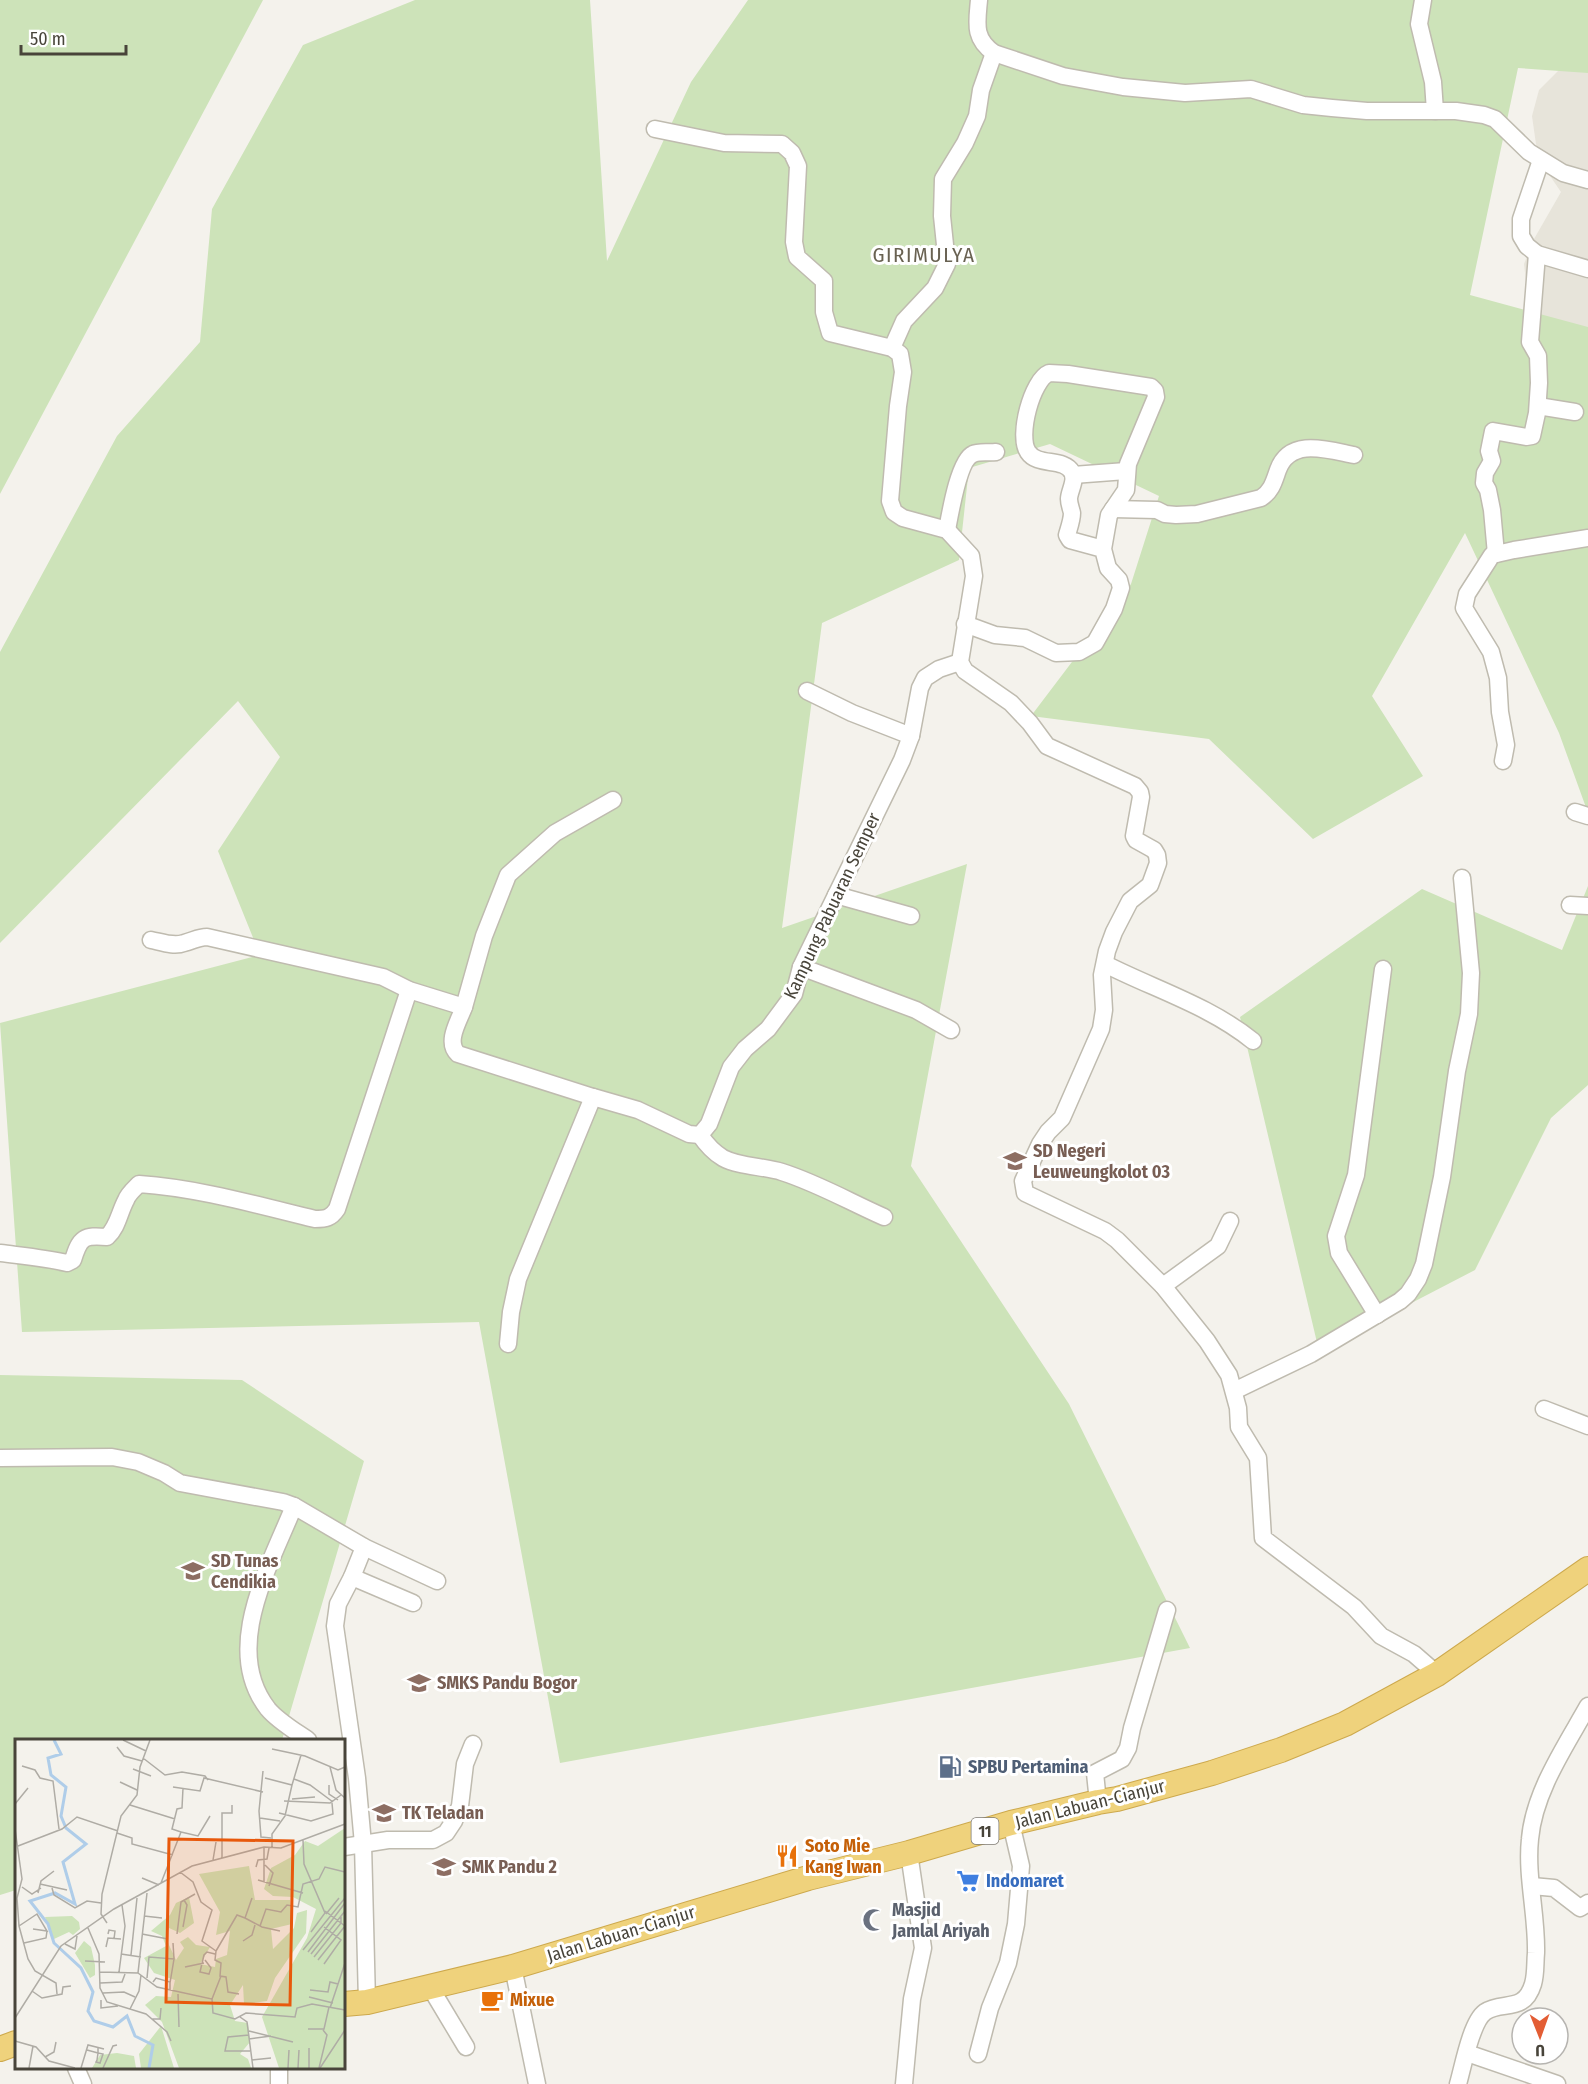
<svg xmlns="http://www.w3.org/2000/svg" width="1588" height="2084" viewBox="0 0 1588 2084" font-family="'Fira Sans Condensed',sans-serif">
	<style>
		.residential { fill: #e7e4da }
		.green { fill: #cde3b9 }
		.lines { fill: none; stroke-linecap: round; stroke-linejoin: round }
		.minor-casing { stroke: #bfbbaf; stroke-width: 19 }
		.highway-casing { stroke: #cda94d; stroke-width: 26 }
		.minor { stroke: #fff; stroke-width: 16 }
		.highway { stroke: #efd27c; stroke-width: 24 }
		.labels { text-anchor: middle; stroke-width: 6; stroke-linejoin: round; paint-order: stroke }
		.shield { fill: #fff; stroke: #7f7c75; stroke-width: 1.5 }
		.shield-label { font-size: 16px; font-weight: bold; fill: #48443a }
		.street-label { font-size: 18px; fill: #48443a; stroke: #fff }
		.education-label { font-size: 18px; font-weight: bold; fill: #785e54; stroke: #fff; text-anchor: start }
		.service-label { font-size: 18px; font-weight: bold; fill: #4e5e75; stroke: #fff; text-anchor: start }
		.food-label { font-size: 18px; font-weight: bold; fill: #c56008; stroke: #fff; text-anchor: start }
		.shop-label { font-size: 18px; font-weight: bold; fill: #366cbe; stroke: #fff; text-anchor: start }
		.worship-label { font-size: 18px; font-weight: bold; fill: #5b616d; stroke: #fff; text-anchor: start }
		.quarter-label { font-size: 21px; letter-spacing: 1.5px; fill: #696252; stroke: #fff }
		.inset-river { fill: none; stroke: #afcde9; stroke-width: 3 }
		.inset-road { fill: none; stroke: #afaca5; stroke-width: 1.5 }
		.view { fill: #e8590c; fill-opacity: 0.15; stroke: #e8590c; stroke-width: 3 }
		.inset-edge { fill: none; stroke: #48443a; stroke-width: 3 }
	</style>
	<rect width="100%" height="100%" fill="#f4f2ec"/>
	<!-- residential -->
	<path class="residential" d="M 1588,51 L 1588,359 L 1537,318 L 1527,290 L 1524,264 L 1534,239 L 1561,192 L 1546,170 L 1536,144 L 1532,116 L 1539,90 L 1558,71 Z"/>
	<!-- green -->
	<g class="green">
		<path d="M 0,0 L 263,0 L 0,494 Z"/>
		<path d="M 415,0 L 590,0 L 607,261 L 691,82 L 748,0 L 1588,0 L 1588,73 L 1518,68 L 1470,295 L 1588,327 L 1588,813 L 1559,733 L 1465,533 L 1372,696 L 1423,776 L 1313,839 L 1209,739 L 1031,716 L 1131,584 L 1159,496 L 1050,444 L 969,468 L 959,560 L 822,623 L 782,928 L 967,864 L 911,1166 L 1069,1404 L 1190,1648 L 560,1763 L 479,1322 L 22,1332 L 0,1023 L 260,955 L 218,851 L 280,757 L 238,701 L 0,943 L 0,652 L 117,436 L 200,342 L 212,209 L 303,45 Z"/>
		<path d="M 1588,886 L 1588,1085 L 1551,1118 L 1475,1270 L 1319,1351 L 1240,1017 L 1422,889 L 1562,950 Z"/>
		<path d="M 0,1375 L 242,1380 L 364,1461 L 282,1740 L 16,1740 L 16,1890 L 0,1895 Z"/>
	</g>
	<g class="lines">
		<!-- minor casing -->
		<g class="minor-casing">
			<g id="minor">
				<path d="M 979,0 C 977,23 973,38 994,53 L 1063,76 L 1123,87 L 1185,93 L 1251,89 L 1303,105 L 1332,108 L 1367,111 L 1456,111 L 1484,115 L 1495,119 L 1529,152 L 1563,173 L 1588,180"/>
				<path d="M 1423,0 L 1419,24 L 1433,82 L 1435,111"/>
				<path d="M 655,129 L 724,143 L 782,144 L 792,153 L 798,166 L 794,242 L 797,257 L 824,281 L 824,312 L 830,333 L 892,348 L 900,354 L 903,372 L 898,406 L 890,501 L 894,512 L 903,518 L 947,530 L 971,556 L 974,576 L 960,662 L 965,671 L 1011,703 L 1030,723 L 1047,746 L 1135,786 L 1140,792 L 1141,797 L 1134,836 L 1136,840 L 1154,850 L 1157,855 L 1158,863 L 1150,885 L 1130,901 L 1114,932 L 1107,951 L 1102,975 L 1104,1010 L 1101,1029 L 1062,1118 L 1048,1132 L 1040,1144 L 1023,1181 L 1025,1193 L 1105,1231 L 1117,1240 L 1163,1286 L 1207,1341 L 1229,1375 L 1238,1408 L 1239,1427 L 1258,1458 L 1263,1538 L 1354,1607 L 1381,1636 L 1414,1654 L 1437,1674"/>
				<path d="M 1541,160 L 1521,219 L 1521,236 L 1527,246 L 1537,254 L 1588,269"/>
				<path d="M 892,348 L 904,321 L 935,288 L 947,264 L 942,216 L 943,179 L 965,143 L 977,116 L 981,90 L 994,53"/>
				<path d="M 1538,406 L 1575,412"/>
				<path d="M 1073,475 L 1126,471"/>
				<path d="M 1113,509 L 1157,510 L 1165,514 L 1176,515 L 1197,514 L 1261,498 C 1272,491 1274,481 1278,470 C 1290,437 1328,450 1354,455"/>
				<path d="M 947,530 C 950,514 959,460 973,454 C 979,451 989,453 996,452"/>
				<path d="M 1496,554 L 1492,510 L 1488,490 L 1484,483 L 1485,473 L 1492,461 L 1489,451 L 1493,431 L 1526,437 L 1532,436 L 1537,413 L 1539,383 L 1538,356 L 1530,342 L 1537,254"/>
				<path d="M 965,624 L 995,635 L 1025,638 L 1056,653 L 1079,652 L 1095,643 L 1114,609 L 1121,588 L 1119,580 L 1108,568 L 1103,549 L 1109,515 L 1126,490 L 1128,464 L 1156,397 L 1155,391 L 1151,387 L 1068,374 L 1049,373 C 1032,380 1017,436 1028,452 C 1038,467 1063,457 1072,472 C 1077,480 1069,491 1069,499 C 1069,504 1071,508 1072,513 C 1072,520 1069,528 1067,535 L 1070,540 L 1103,549"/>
				<path d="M 807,691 L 852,713 L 911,736"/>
				<path d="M 1503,761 L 1506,745 L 1500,712 L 1498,678 L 1491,652 L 1464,608 L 1467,594 L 1492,555 L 1514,550 L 1588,538"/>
				<path d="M 1575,812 L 1588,816"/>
				<path d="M 836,895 L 911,916"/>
				<path d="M 1570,905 L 1588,906"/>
				<path d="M 151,940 C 161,942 174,947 184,943 C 193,941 198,937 207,937 L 383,977 L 409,990 L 464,1007 C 459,1021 445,1042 458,1054 L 593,1097"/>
				<path d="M 1105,964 C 1154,989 1210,1006 1253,1041"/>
				<path d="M 801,967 L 916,1010 L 951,1030"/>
				<path d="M 464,1007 L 484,936 L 508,875 L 555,833 L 613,800"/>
				<path d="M 700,1135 C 706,1144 713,1152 723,1158 C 740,1167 763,1166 782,1172 C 817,1183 850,1202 884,1217"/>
				<path d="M 0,1253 C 23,1256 45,1258 67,1263 L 73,1260 C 80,1237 84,1235 107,1237 C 118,1227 119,1213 126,1200 C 128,1194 134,1189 139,1184 C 198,1188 257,1205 315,1219 C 326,1219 331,1218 337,1209 L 409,990"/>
				<path d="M 1163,1286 L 1218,1246 L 1230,1221"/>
				<path d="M 1377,1315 L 1339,1253 L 1336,1236 L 1356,1175 L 1383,969"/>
				<path d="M 508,1344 L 511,1312 L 518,1279 L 593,1097 L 638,1110 L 689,1134 L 700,1135 L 709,1124 L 731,1067 L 745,1049 L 768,1029 L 794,994 L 801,967 L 902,760 L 911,736 L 920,688 L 925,678 L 939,669 L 960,662"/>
				<path d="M 1234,1391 L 1311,1354 L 1400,1301 L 1408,1294 L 1418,1279 L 1424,1264 L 1442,1177 L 1457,1071 L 1469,1014 L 1471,973 L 1462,878"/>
				<path d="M 1544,1409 L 1588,1426"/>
				<path d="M 0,1458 L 112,1457 L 138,1462 L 164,1473 L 180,1483 L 283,1502 L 294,1506 L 364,1547 L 437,1581"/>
				<path d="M 294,1506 C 270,1566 221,1649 268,1709 C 278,1721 295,1731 308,1740"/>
				<path d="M 364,1547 L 352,1577 L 338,1604 L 335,1626 L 357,1778 L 363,1844 L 367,2002"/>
				<path d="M 352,1577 L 413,1603"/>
				<path d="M 1098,1802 L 1095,1773 L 1122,1759 L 1128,1748 L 1132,1728 L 1167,1610"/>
				<path d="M 344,1847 L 388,1840 L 433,1840 L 446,1833 L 454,1821 L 460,1806 L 465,1764 L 473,1744"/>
				<path d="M 1532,1886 L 1554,1888 L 1580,1908 L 1588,1903"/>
				<path d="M 513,1967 L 537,2084"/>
				<path d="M 430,1987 L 466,2047"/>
				<path d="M 1467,2053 L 1557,2084"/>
				<path d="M 978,2054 L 990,2008 L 1008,1963 L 1016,1924 L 1021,1866 L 1011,1823"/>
				<path d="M 76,2068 L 83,2084"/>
				<path d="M 279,2068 L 279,2084"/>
				<path d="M 904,2084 L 912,1999 L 923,1948 L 909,1853"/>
				<path d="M 1458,2084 C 1463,2067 1471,2022 1485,2012 C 1502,2000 1524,2014 1533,1984 C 1536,1974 1535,1963 1536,1953 C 1537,1915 1526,1876 1530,1839 C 1534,1792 1565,1747 1588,1706"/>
			</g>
		</g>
		<!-- highway casing -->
		<g class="highway-casing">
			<g id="highway">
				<path d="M 344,2004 L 367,2002 L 513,1967 L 808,1878 L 909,1853 L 1011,1823 L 1098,1802 L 1117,1799 L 1212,1773 L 1281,1750 L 1345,1724 L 1437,1674 L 1588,1569"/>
				<path d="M 0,2049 L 16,2043"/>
			</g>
		</g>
		<!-- minor -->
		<use href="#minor" class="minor"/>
		<!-- highway -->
		<use href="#highway" class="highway"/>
	</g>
	<!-- icons -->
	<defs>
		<g id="school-bare" transform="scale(1.8)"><path d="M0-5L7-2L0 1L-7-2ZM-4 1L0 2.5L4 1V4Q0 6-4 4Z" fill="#8d6e63" stroke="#fff" stroke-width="2.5" paint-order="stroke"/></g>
		<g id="fuel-bare" transform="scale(1.8)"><path d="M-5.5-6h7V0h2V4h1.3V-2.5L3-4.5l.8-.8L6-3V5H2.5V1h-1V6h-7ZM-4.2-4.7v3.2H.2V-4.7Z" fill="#5c6f8a" stroke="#fff" stroke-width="2.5" paint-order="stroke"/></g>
		<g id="restaurant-bare" transform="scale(1.8)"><path d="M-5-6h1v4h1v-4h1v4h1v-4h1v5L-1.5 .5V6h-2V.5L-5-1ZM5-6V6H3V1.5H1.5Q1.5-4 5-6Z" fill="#e8710a" stroke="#fff" stroke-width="2.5" paint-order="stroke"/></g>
		<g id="supermarket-bare" transform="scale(1.8)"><path d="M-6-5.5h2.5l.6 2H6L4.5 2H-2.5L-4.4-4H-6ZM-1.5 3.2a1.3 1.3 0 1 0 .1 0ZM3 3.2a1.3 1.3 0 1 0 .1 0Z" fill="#3f7fe0" stroke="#fff" stroke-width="2.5" paint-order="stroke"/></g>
		<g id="mosque-bare" transform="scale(1.8)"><path d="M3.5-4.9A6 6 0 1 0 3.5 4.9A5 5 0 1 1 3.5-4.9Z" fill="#6b7280" stroke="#fff" stroke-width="2.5" paint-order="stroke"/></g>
		<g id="cafe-bare" transform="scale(1.8)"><path d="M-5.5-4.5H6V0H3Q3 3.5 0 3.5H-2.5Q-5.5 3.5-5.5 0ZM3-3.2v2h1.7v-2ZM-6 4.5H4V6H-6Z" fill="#e8710a" stroke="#fff" stroke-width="2.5" paint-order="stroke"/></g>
	</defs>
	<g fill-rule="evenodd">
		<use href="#school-bare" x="1015" y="1161"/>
		<use href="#school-bare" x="193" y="1571"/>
		<use href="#school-bare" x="419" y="1683"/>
		<use href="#fuel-bare" x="950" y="1767"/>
		<use href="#school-bare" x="384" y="1813"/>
		<use href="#restaurant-bare" x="787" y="1856"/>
		<use href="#school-bare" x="444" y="1867"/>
		<use href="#supermarket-bare" x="968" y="1881"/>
		<use href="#mosque-bare" x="874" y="1920"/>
		<use href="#cafe-bare" x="492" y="2000"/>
	</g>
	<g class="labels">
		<!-- shield labels -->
		<rect class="shield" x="971.5" y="1818" width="27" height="26" rx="4.5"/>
		<g class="shield-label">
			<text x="985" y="1837">11</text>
		</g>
		<!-- street labels -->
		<g class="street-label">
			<text transform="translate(832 906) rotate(-65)" y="6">Kampung Pabuaran Semper</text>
			<text transform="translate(1090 1804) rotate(-14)" y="6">Jalan Labuan-Cianjur</text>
			<text transform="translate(621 1934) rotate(-17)" y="6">Jalan Labuan-Cianjur</text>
		</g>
		<!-- education labels -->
		<g class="education-label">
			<text x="1033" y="1157">SD Negeri<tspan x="1033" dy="21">Leuweungkolot 03</tspan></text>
			<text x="211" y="1567">SD Tunas<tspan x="211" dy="21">Cendikia</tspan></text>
			<text x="437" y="1689">SMKS Pandu Bogor</text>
			<text x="402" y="1819">TK Teladan</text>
			<text x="462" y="1873">SMK Pandu 2</text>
		</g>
		<!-- service labels -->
		<g class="service-label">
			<text x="968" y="1773">SPBU Pertamina</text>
		</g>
		<!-- food labels -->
		<g class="food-label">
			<text x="805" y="1852">Soto Mie<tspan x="805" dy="21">Kang Iwan</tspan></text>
			<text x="510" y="2006">Mixue</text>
		</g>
		<!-- shop labels -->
		<g class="shop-label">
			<text x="986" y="1887">Indomaret</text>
		</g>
		<!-- worship labels -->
		<g class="worship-label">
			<text x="892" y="1916">Masjid<tspan x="892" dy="21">Jamlal Ariyah</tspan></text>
		</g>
		<!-- quarter labels -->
		<g class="quarter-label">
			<text x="924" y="262">GIRIMULYA</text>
		</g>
	</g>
	<!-- overview -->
	<g transform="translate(15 1739)">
		<rect width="330" height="330" fill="#f4f2ec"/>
		<path d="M 330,89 L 330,329 L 264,329 L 247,278 L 292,199 L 301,170 L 278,158 L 258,157 L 249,150 L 256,129 L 280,116 L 290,102 L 303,107 ZM 234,127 L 240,161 L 275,161 L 277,185 L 256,190 L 258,210 L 279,189 L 282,174 L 292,171 L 291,194 L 260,239 L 252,262 L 229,265 L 228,246 L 215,266 L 220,282 L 233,284 L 235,303 L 225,315 L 233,320 L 236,329 L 164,329 L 147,283 L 130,266 L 141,257 L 156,258 L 160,241 L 139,234 L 129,219 L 151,207 L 147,197 L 136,192 L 155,176 L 161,164 L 174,158 L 179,184 L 165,194 L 154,189 L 151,197 L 154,206 L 161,221 L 169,209 L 165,203 L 173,198 L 181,206 L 195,208 L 185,225 L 200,228 L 201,220 L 212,216 L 215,192 L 201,196 L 205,173 L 184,135 ZM 146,287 L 159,329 L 126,329 L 124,315 ZM 102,314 L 119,317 L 121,329 L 77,329 L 85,316 Z" fill="#cde3b9"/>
		<path d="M 57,177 L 64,183 L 65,190 L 58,196 L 54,193 L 39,200 L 30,178 ZM 69,202 L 76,208 L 80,226 L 80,236 L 75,239 L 60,214 Z" fill="#cde3b9"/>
		<path class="inset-river" d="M 39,1 L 46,15 L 33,19 L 36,36 L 51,48 L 46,77 L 51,89 L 71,105 L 48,123 L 60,165 L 40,154 L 15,162 L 33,185 L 39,204 L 66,229 L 78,253 L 73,272 L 79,282 L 98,288 L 112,277 L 120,297 L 138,306 L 134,329"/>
		<path class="inset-road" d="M 108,1 L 131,12M 102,8 L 109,17 L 127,22M 257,10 L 290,17 L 323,31 L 330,28M 128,19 L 150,36 L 167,33 L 190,37 L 193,41M 7,27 L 20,31 L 25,39 L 38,42 L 44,90M 315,28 L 321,51 L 330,59M 118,30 L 136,37M 248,32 L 244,72 L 246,98 L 256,99M 250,39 L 277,46 L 286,16M 279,40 L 295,46 L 318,63M 105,43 L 122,51M 314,46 L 314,55 L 323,61M 158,48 L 185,52 L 189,39 L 248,53M 277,60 L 300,58M 269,62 L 315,64 L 326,56M 0,65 L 13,49M 115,66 L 160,80M 264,74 L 296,82 L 318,75 L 317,64M 245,79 L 265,82M 0,90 L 7,140 L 2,159 L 4,187 L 13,220 L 20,232 L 41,244 L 42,255M 166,93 L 183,97 L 195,77M 102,94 L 117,99 L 117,105 L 158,116M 288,101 L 289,125 L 310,174 L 296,193M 3,107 L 47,90 L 62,78 L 103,92M 257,108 L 257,95 L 270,77 L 277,46M 207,119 L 207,74 L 217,74 L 217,66M 198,121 L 201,103M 250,126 L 258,134 L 254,147M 241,128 L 243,121 L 252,120 L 254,109M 165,133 L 178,143 L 186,163 L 197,171 L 187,202 L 201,212 L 200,221 L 206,224 L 205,237 L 211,238 L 213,253 L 224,255M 127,139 L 144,146M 243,141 L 288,154M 146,144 L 166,93 L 157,90 L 162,70 L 167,69 L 168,49M 249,144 L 249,109M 25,145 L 52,151M 7,148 L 17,155 L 26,149M 37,149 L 39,156 L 60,169 L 72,162 L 86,164M 23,154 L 26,142 L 39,132M 132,154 L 123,234 L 142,248 L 197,260 L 198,274 L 220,280 L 231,274 L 280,278 L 282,269 L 297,265 L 330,271M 310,172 L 330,187M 311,175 L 324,159M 129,177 L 147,179M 230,179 L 247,188 L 265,192M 92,184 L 86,175 L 87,155 L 106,77 L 122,56 L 125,28 L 135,1M 4,187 L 22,175 L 32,192 L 18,190M 245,187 L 251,170 L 266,173 L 272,166 L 283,168 L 288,145 L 304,140 L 310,128 L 330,133M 168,188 L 172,166 L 169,161M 309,188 L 326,201 L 309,225M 73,189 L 84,215 L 85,249 L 92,263 L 131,275 L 152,293 L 156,302M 93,195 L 94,191 L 100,192 L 99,200M 127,195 L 153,200M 162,195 L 166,163 L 180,155M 228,202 L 237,196 L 240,186M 9,204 L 31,199 L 32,192M 50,205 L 60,210 L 62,197M 91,208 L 93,199 L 106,200M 288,211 L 330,159M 201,212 L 222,176 L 230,179 L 237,159M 293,213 L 330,164M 106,215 L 126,218M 296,215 L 330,172M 116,216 L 122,159M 299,218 L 326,184 L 326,178M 190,221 L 196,229 L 194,235 L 185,233 L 189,216 L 192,213 L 200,215M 303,221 L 330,187M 70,222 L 90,223M 170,228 L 189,224M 85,233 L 123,234M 104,233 L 110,187 L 107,166M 132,239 L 134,218 L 159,220 L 158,204M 138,243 L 141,239 L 155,243 L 155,251M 85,244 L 107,243 L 110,235M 155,244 L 159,220M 295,251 L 313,253 L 315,243 L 323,245M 17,252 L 27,259 L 47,255 L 48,248 L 56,247M 88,254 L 109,253 L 120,258M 163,255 L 164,288M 294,258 L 318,264M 197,260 L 206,237M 86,261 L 86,269 L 103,267M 315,269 L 330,224M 115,270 L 124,252 L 126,236M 225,278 L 232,283 L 238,329M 0,279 L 46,207 L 99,170 L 177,127 L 249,108 L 266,109 L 330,85M 137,280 L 145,280 L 146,269M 293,290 L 309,290 L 314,268M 234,292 L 278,303M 234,296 L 213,298 L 210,312 L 235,312M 234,300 L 256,297M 0,302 L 21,308 L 34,322 L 60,329M 72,311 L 83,314 L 88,315 L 85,324 L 81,323 L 82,321 L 83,314 L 83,309M 30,318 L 39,313 L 41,303M 237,321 L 256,319M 14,329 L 18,307M 66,329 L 73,306 L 89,310M 88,329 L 98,307 L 102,306M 273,329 L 274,311M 283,329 L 284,311M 294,329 L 294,309M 304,329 L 312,296 L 308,291M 305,329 L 330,291"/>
		<path class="view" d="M 154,100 L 278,102 L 275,266 L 151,263 Z"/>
		<rect width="330" height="330" class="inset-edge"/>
	</g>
	<!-- north arrow -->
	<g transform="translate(1540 2036) rotate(179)"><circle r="28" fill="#ffffff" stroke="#b6b4b0" stroke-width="1.5"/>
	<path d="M0-4.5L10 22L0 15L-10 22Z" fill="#e35d34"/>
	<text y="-9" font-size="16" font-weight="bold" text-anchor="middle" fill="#48443a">U</text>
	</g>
	<!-- scale -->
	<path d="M21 45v9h105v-9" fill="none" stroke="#48443a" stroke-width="3"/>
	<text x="30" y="45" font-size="18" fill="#48443a" stroke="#ffffff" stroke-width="4.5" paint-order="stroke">50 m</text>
</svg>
